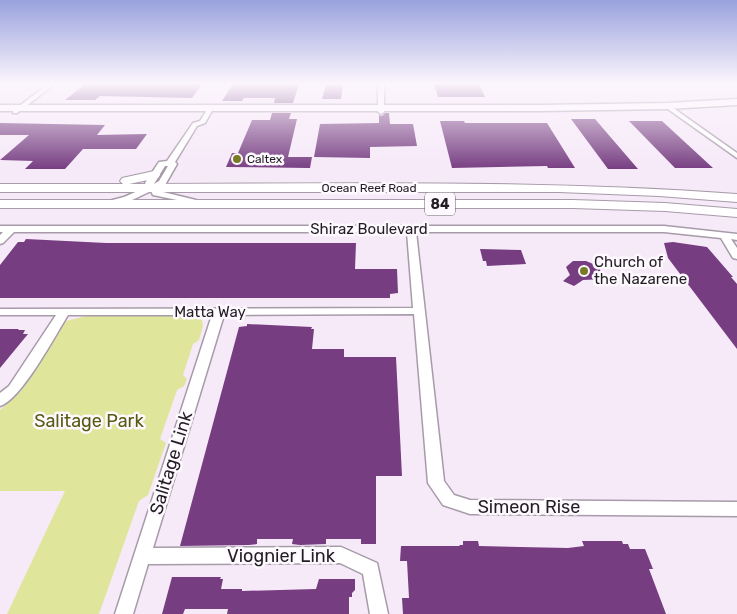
<svg xmlns="http://www.w3.org/2000/svg" width="737" height="614" viewBox="0 0 737 614" font-family="Rubik,sans-serif">
	<style>
		.green { fill: #dfe69c }
		.building { fill: #763d81 }
		.lines { fill: none; stroke-linecap: round; stroke-linejoin: round }
		.street-casing { stroke: #a79ba9; stroke-width: 3 }
		.secondary-casing { stroke: #a79ba9; stroke-width: 3 }
		.primary-casing { stroke: #a79ba9; stroke-width: 2 }
		.street { fill: #fff; fill-rule: evenodd }
		.secondary { fill: #fff; fill-rule: evenodd }
		.primary { fill: #fff; fill-rule: evenodd }
		.poi-dot { fill: #767b24; stroke: #fef9ff; stroke-width: 2 }
		.labels { text-anchor: middle; stroke-width: 5; stroke-linejoin: round; paint-order: stroke }
		.far-poi-label { font-size: 12px; fill: #221d23; stroke: #fef9ff; text-anchor: start }
		.far-street-label { font-size: 12px; fill: #221d23; stroke: #fef9ff }
		.shield { fill: #fef9ff; stroke: #645f65; stroke-width: 1 }
		.shield-label { font-size: 14px; font-weight: bold; fill: #221d23 }
		.street-label { font-size: 15px; fill: #221d23; stroke: #fef9ff }
		.poi-label { font-size: 15px; fill: #221d23; stroke: #fef9ff; text-anchor: start }
		.near-park-label { font-size: 18px; fill: #575b11; stroke: #fef9ff }
		.near-street-label { font-size: 18px; fill: #221d23; stroke: #fef9ff }
	</style>
	<rect width="100%" height="100%" fill="#f6e9f8"/>
	<!-- green -->
	<path class="green" d="M 188,314 L 202,320 L 203,326 L 199,340 L 193,344 L 183,375 L 187,379 L 184,386 L 177,390 L 160,439 L 166,443 L 148,495 L 139,501 L 99,614 L 7,614 L 65,491 L 0,491 L 0,410 L 21,391 L 54,338 L 59,326 L 66,321 L 86,316 Z"/>
	<!-- building -->
	<g class="building">
		<path d="M 85,84 L 202,84 L 192,98 L 100,96 L 95,100 L 65,100 Z"/>
		<path d="M 233,84 L 299,84 L 293,103 L 274,103 L 275,98 L 244,98 L 242,101 L 222,101 Z"/>
		<path d="M 434,84 L 479,84 L 485,97 L 438,97 Z"/>
		<path d="M 326,85 L 343,85 L 341,99 L 322,99 Z"/>
		<path d="M 272,113 L 291,113 L 289,119 L 297,119 L 288,157 L 312,157 L 310,168 L 226,167 L 232,153 L 238,153 L 252,120 L 270,120 Z"/>
		<path d="M 385,113 L 389,113 L 390,124 L 413,124 L 417,146 L 370,147 L 370,158 L 314,157 L 320,124 L 379,123 L 379,115 L 382,116 Z"/>
		<path d="M 571,119 L 595,119 L 638,169 L 608,169 Z"/>
		<path d="M 440,121 L 464,121 L 465,123 L 547,123 L 575,168 L 548,168 L 547,166 L 452,168 Z"/>
		<path d="M 629,121 L 662,121 L 713,168 L 675,168 Z"/>
		<path d="M 0,123 L 105,125 L 97,135 L 147,134 L 136,149 L 83,149 L 65,169 L 25,169 L 33,161 L 0,160 L 29,135 L 0,135 Z"/>
		<path d="M 26,239 L 106,243 L 356,243 L 355,269 L 397,269 L 398,293 L 390,294 L 390,298 L 0,298 L 0,265 L 18,242 L 24,242 Z"/>
		<path d="M 673,242 L 707,247 L 733,277 L 731,277 L 737,284 L 737,349 L 668,258 L 664,243 Z"/>
		<path d="M 480,249 L 521,250 L 526,264 L 487,266 L 486,261 L 483,261 Z"/>
		<path d="M 573,261 L 586,261 L 598,266 L 605,279 L 583,280 L 574,286 L 563,281 L 570,275 L 566,267 Z"/>
		<path d="M 247,324 L 312,327 L 311,329 L 314,329 L 312,349 L 344,349 L 344,357 L 396,357 L 402,476 L 376,476 L 376,544 L 361,544 L 361,539 L 326,539 L 326,544 L 300,545 L 292,544 L 293,539 L 257,539 L 257,544 L 249,545 L 180,546 L 239,327 L 247,326 Z"/>
		<path d="M 0,329 L 19,329 L 18,330 L 25,330 L 23,334 L 28,334 L 0,368 Z"/>
		<path d="M 463,541 L 478,541 L 479,546 L 568,548 L 584,546 L 582,541 L 622,541 L 623,544 L 628,544 L 630,549 L 645,549 L 653,569 L 649,569 L 666,614 L 403,614 L 402,598 L 409,598 L 407,561 L 400,561 L 401,546 L 460,546 L 459,545 L 463,545 Z"/>
		<path d="M 172,577 L 221,577 L 220,579 L 223,579 L 221,589 L 242,589 L 242,591 L 316,589 L 319,579 L 355,579 L 355,590 L 352,593 L 352,597 L 349,597 L 349,614 L 227,614 L 228,609 L 185,609 L 183,614 L 162,614 Z"/>
	</g>
	<g class="lines">
		<!-- street casing -->
		<g class="street-casing">
			<g id="street">
				<path d="M 48,84 L 55,84 L 17,113 L 13,113 L 13,111 Z"/>
				<path d="M 378,84 L 384,84 L 384,112 L 381,114 L 378,112 Z"/>
				<path d="M 665,105 L 669,105 L 737,153 L 737,158 L 665,107 Z"/>
				<path d="M 208,108 L 213,109 L 205,123 L 197,126 L 175,162 L 177,164 L 165,185 L 157,188 L 159,191 L 196,200 L 196,204 L 153,195 L 151,191 L 130,201 L 105,206 L 105,202 L 124,197 L 147,187 L 145,183 L 159,162 L 167,161 L 193,123 L 200,121 ZM 165,166 L 168,166 L 159,181 L 154,184 Z"/>
				<path d="M 0,226 L 664,226 L 737,234 L 737,240 L 731,239 L 737,248 L 737,259 L 733,258 L 721,238 L 664,232 L 416,232 L 444,481 L 454,495 L 470,500 L 737,502 L 737,516 L 470,514 L 443,505 L 428,483 L 414,314 L 224,315 L 153,548 L 341,547 L 377,563 L 388,614 L 370,614 L 363,574 L 340,563 L 148,564 L 133,614 L 115,614 L 212,315 L 68,315 C 55,336 21,400 0,406 L 0,393 L 9,386 L 56,315 L 0,315 L 0,309 L 413,308 L 407,232 L 14,232 L 3,243 L 0,244 L 0,235 L 3,232 L 0,232 Z"/>
			</g>
		</g>
		<!-- secondary casing -->
		<g class="secondary-casing">
			<path id="secondary" d="M 737,99 L 737,105 L 667,109 L 541,111 L 0,111 L 0,105 L 541,105 L 667,103 Z"/>
		</g>
		<!-- primary casing -->
		<g class="primary-casing">
			<g id="primary">
				<path d="M 154,171 L 158,172 L 160,175 L 158,178 L 129,184 C 332,184 535,179 737,194 L 737,202 L 659,196 L 559,192 L 0,192 L 0,184 L 123,184 L 120,181 L 122,178 Z"/>
				<path d="M 0,200 L 573,200 L 665,203 L 737,209 L 737,217 L 665,211 L 573,208 L 0,208 Z"/>
			</g>
		</g>
		<!-- street -->
		<use href="#street" class="street"/>
		<!-- secondary -->
		<use href="#secondary" class="secondary"/>
		<!-- primary -->
		<use href="#primary" class="primary"/>
	</g>
	<!-- sky -->
	<linearGradient id="sky" x2="0" y2="1"><stop stop-color="#99a2de"/><stop offset="0.49" stop-color="#fbf5fc"/><stop offset="1" stop-color="#fbf5fc" stop-opacity="0"/></linearGradient>
	<rect width="737" height="170" fill="url(#sky)"/>
	<!-- markers -->
	<g class="poi-dot">
		<circle cx="237" cy="159" r="5"/>
		<circle cx="584" cy="271" r="5"/>
	</g>
	<g class="labels">
		<!-- far-poi labels -->
		<g class="far-poi-label">
			<text x="247" y="163">Caltex</text>
		</g>
		<!-- far-street labels -->
		<g class="far-street-label">
			<text x="369" y="192">Ocean Reef Road</text>
		</g>
		<!-- shield labels -->
		<rect class="shield" x="425" y="192.5" width="30" height="23" rx="4"/>
		<g class="shield-label">
			<text x="440" y="209">84</text>
		</g>
		<!-- street labels -->
		<g class="street-label">
			<text x="369" y="234">Shiraz Boulevard</text>
			<text x="210" y="317">Matta Way</text>
		</g>
		<!-- poi labels -->
		<g class="poi-label">
			<text x="594" y="267">Church of<tspan x="594" dy="17">the Nazarene</tspan></text>
		</g>
		<!-- near-park labels -->
		<g class="near-park-label">
			<text x="89" y="427">Salitage Park</text>
		</g>
		<!-- near-street labels -->
		<g class="near-street-label">
			<text transform="translate(171 463) rotate(-73)" y="6">Salitage Link</text>
			<text x="529" y="513">Simeon Rise</text>
			<text x="281" y="562">Viognier Link</text>
		</g>
	</g>
</svg>
